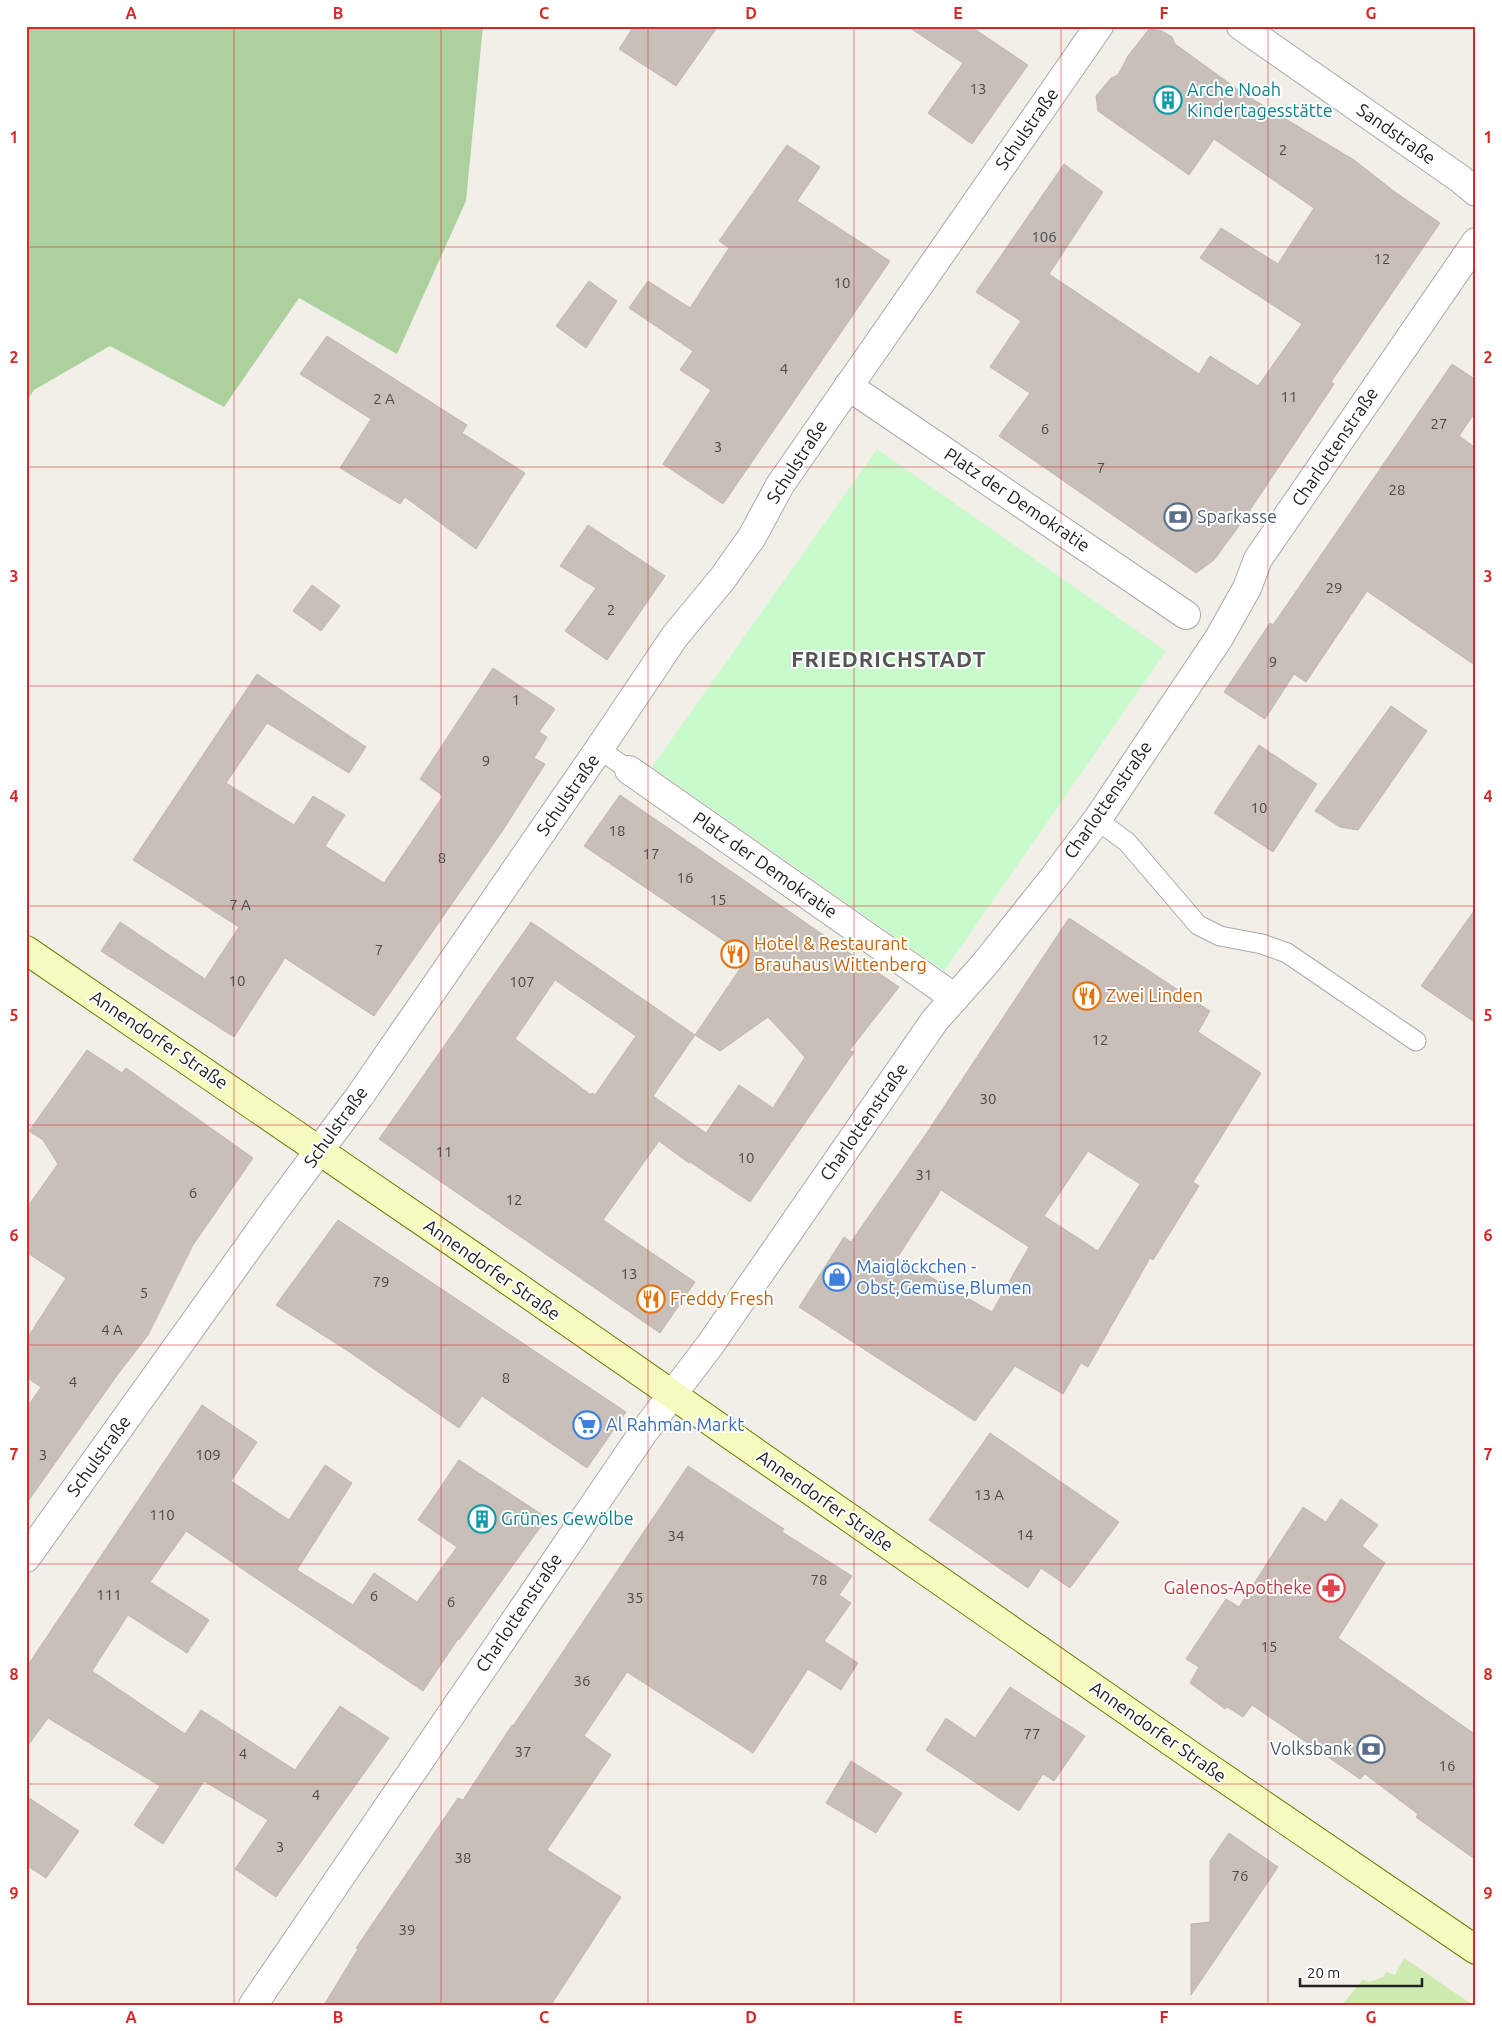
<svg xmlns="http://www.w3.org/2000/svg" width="1502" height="2031" viewBox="0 0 1502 2031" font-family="Ubuntu,sans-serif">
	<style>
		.grass { fill: #cdebb0 }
		.forest { fill: #add19e }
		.park { fill: #c8facc }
		.building { fill: #c7bfb8; stroke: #c4b6ab; fill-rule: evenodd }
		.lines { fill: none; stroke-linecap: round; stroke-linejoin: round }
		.service-casing { stroke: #a9a9a9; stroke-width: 21 }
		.minor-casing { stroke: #a9a9a9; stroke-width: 30 }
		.tertiary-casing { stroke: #a9a9a9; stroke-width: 30 }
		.secondary-casing { stroke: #707d05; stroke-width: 30 }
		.service { stroke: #fff; stroke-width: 19 }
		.minor { stroke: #fff; stroke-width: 28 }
		.tertiary { stroke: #fff; stroke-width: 28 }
		.secondary { stroke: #f7fabf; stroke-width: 28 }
		.grid { fill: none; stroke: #d62828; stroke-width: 1; stroke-opacity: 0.55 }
		.labels { text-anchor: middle; stroke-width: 4; stroke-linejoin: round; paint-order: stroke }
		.number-label { font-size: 15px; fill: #4b4948 }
		.culture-label { font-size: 18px; fill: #0d838f; stroke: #fff; text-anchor: start }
		.street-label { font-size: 18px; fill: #222; stroke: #fff }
		.service-label { font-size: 18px; fill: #4e5e75; stroke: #fff; text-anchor: start }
		.food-label { font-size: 18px; fill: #c56008; stroke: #fff; text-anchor: start }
		.shop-label { font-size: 18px; fill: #366cbe; stroke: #fff; text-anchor: start }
		.health-label { font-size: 18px; fill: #be3a42; stroke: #fff; text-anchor: end }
		.district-label { font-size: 22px; font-weight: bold; letter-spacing: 1px; fill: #555; stroke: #fff }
		.neatline { fill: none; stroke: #d62828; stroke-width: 2 }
		.grid-label { font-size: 16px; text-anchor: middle; font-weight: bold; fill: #d62828 }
	</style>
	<rect width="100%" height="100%" fill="#f2efe9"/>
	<!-- grass -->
	<path class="grass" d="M 1404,1958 L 1473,2005 L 1342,2005 L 1363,1979 L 1369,1982 L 1383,1977 L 1386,1972 L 1395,1975 Z"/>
	<!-- forest -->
	<path class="forest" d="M 26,26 L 483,26 L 466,201 L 397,354 L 299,298 L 224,407 L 110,346 L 34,390 L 26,402 Z"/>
	<!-- park -->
	<path class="park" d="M 877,449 L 1166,651 L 944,971 L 652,767 Z"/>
	<!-- building -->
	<g class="building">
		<path d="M 634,26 L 718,26 L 676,86 L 619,49 Z"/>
		<path d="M 907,26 L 970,26 L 1028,65 L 972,144 L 928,113 L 963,63 Z"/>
		<path d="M 1149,29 L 1162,31 L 1172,37 L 1175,44 L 1244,94 L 1354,160 L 1395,192 L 1440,223 L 1331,382 L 1334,384 L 1244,519 L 1214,560 L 1196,573 L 999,436 L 1030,393 L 990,367 L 1021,321 L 976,292 L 1064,164 L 1103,192 L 1049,274 L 1146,339 L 1199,374 L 1210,356 L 1258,386 L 1302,324 L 1200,258 L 1221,228 L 1278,264 L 1314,208 L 1214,139 L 1189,175 L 1098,111 L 1096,96 L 1111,78 L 1118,75 L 1128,56 Z"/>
		<path d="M 787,145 L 820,167 L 797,201 L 890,261 L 723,504 L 663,464 L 711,390 L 680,370 L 693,351 L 629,308 L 648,281 L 690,308 L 729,248 L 719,241 Z"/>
		<path d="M 589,281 L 617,301 L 586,348 L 556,326 Z"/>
		<path d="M 327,336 L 467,425 L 462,433 L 525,473 L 476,549 L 405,497 L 400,504 L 340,468 L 371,419 L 300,374 Z"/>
		<path d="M 1452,364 L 1476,380 L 1476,411 L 1459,436 L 1476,448 L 1476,666 L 1367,591 L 1306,682 L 1294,674 L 1265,719 L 1224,692 L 1270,623 L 1273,625 Z"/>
		<path d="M 588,525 L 665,576 L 607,660 L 565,631 L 596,588 L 560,566 Z"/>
		<path d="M 312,585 L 340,606 L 321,631 L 293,611 Z"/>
		<path d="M 493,668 L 555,709 L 539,732 L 547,737 L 534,758 L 545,764 L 503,830 L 374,1016 L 285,958 L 234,1037 L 101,951 L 120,922 L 205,979 L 239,927 L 133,860 L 257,674 L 366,747 L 349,773 L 267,723 L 226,783 L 294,825 L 313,796 L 345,815 L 325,846 L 384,883 L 443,796 L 420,779 Z"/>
		<path d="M 1391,706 L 1427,731 L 1358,830 L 1340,827 L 1315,811 Z"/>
		<path d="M 1259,745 L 1317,784 L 1273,852 L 1214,813 Z"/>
		<path d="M 620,795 L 899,987 L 849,1051 L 854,1052 L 750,1202 L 690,1162 L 689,1163 L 659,1141 L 603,1220 L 695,1282 L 660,1333 L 379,1139 L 531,922 L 695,1035 L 748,957 L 584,846 ZM 555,980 L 636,1036 L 595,1095 L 592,1093 L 591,1095 L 515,1039 ZM 768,1017 L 805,1057 L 773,1108 L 739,1085 L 706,1133 L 653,1096 L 695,1035 L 720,1051 Z"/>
		<path d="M 1476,908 L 1476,1023 L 1421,986 Z"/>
		<path d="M 1069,918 L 1210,1011 L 1198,1032 L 1261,1073 L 1193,1182 L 1199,1186 L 1153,1260 L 1150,1258 L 1088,1367 L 1081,1363 L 1063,1394 L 1015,1366 L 975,1421 L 799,1307 L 844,1237 L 851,1242 L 924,1137 ZM 1088,1151 L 1140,1184 L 1098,1251 L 1044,1216 ZM 941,1190 L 1029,1247 L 992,1312 L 897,1258 Z"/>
		<path d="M 87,1050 L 122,1073 L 126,1068 L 253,1158 L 193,1245 L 148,1335 L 118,1374 L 26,1504 L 26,1409 L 41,1387 L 26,1377 L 26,1340 L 66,1278 L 26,1252 L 26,1209 L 58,1164 L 43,1140 L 29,1131 Z"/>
		<path d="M 338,1220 L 626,1412 L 587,1468 L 482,1396 L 459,1428 L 348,1351 L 276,1305 Z"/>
		<path d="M 202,1405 L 257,1442 L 231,1481 L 289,1520 L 325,1465 L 352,1483 L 297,1570 L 353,1605 L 374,1573 L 417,1602 L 457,1547 L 418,1520 L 459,1460 L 547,1518 L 459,1640 L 458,1639 L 423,1691 L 186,1531 L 150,1582 L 209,1620 L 187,1653 L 128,1615 L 92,1671 L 185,1734 L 201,1710 L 295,1770 L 340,1706 L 389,1738 L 276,1897 L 235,1869 L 268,1820 L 204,1781 L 163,1844 L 134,1825 L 160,1786 L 48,1718 L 26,1748 L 26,1668 Z"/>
		<path d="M 990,1433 L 1119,1522 L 1070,1588 L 1041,1568 L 1028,1588 L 929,1520 Z"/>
		<path d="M 688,1466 L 784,1529 L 782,1532 L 852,1576 L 839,1595 L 851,1603 L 824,1641 L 858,1663 L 841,1690 L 808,1669 L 753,1753 L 627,1672 L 584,1736 L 611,1755 L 547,1850 L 621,1897 L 551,2005 L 324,2005 L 358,1949 L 356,1948 L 458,1798 L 463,1800 L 512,1725 L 513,1726 Z"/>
		<path d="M 1341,1499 L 1378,1525 L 1362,1546 L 1385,1563 L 1338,1638 L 1476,1735 L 1476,1860 L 1416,1817 L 1418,1814 L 1365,1774 L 1360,1779 L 1252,1705 L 1243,1717 L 1227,1707 L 1225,1709 L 1190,1683 L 1199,1667 L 1186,1659 L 1226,1599 L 1239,1607 L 1303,1507 L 1326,1522 Z"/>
		<path d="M 1010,1687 L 1085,1736 L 1054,1781 L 1043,1774 L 1019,1811 L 926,1750 L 946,1718 L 975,1738 Z"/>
		<path d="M 851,1761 L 902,1793 L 876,1833 L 826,1803 Z"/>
		<path d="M 26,1796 L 79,1831 L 46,1878 L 26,1865 Z"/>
		<path d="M 1229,1833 L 1278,1867 L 1191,1995 L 1191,1924 L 1210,1922 L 1210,1861 Z"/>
	</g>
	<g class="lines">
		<!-- service casing -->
		<g class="service-casing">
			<g id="service">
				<path d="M 599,749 L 629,770"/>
				<path d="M 1097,820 L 1127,842 L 1198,925 L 1220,936 L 1262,944 L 1287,953 L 1416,1041"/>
			</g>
		</g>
		<!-- minor casing -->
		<g class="minor-casing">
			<g id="minor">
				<path d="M 1241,26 L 1459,178 L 1476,192"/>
				<path d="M 848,386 L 1186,615"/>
				<path d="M 629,770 L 955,998"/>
				<path d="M 253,2005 L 643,1433 L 710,1345 L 935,1020 L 984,965 L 1055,876 L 1097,820 L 1219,638 L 1247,588 L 1258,559 L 1476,242"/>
			</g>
		</g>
		<!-- tertiary casing -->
		<g class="tertiary-casing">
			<path id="tertiary" d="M 26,1558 L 275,1210 L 359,1097 L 599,749 L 675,636 L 723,578 L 737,558 L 752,537 L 780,485 L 1099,26"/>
		</g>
		<!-- secondary casing -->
		<g class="secondary-casing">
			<path id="secondary" d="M 26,950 L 476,1258 L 1199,1761 L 1476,1950"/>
		</g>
		<!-- service -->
		<use href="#service" class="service"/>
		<!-- minor -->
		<use href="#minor" class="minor"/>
		<!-- tertiary -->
		<use href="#tertiary" class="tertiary"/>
		<!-- secondary -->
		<use href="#secondary" class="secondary"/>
	</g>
	<!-- grid -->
	<path class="grid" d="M 234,26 L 234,2005M 441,26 L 441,2005M 648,26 L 648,2005M 854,26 L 854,2005M 1061,26 L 1061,2005M 1268,26 L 1268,2005M 26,247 L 1476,247M 26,467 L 1476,467M 26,686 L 1476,686M 26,906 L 1476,906M 26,1125 L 1476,1125M 26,1345 L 1476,1345M 26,1564 L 1476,1564M 26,1784 L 1476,1784"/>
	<!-- icons -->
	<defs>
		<g id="building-ring" transform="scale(1.4375)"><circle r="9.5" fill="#fff" stroke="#0f9aa8" stroke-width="1.5"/><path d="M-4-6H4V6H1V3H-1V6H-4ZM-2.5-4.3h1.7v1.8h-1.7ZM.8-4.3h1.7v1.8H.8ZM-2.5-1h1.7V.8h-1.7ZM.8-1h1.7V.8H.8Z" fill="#0f9aa8"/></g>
		<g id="bank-ring" transform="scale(1.4375)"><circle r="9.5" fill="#fff" stroke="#5c6f8a" stroke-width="1.5"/><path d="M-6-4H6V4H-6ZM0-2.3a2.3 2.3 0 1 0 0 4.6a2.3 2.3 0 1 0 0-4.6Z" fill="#5c6f8a"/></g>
		<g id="restaurant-ring" transform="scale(1.4375)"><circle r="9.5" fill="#fff" stroke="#e8710a" stroke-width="1.5"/><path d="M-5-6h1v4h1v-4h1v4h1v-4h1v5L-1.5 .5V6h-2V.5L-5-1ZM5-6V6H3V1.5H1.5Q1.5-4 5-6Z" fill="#e8710a"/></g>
		<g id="shop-ring" transform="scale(1.4375)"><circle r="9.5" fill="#fff" stroke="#3f7fe0" stroke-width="1.5"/><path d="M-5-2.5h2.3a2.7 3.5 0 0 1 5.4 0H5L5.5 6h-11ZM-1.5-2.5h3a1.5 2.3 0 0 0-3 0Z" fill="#3f7fe0"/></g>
		<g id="supermarket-ring" transform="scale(1.4375)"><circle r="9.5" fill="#fff" stroke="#3f7fe0" stroke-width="1.5"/><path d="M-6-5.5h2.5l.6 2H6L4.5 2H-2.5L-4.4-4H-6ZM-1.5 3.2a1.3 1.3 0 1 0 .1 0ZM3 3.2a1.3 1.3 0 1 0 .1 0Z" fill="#3f7fe0"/></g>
		<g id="pharmacy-ring" transform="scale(1.4375)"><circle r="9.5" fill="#fff" stroke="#e0444e" stroke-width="1.5"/><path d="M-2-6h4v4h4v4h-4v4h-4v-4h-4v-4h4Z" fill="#e0444e"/></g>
	</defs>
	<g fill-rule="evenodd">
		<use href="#building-ring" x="1168" y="100"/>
		<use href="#bank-ring" x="1178" y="517"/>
		<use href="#restaurant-ring" x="735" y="954"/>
		<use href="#restaurant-ring" x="1087" y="996"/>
		<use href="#shop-ring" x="837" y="1277"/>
		<use href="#restaurant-ring" x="651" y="1299"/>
		<use href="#supermarket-ring" x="587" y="1425"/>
		<use href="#building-ring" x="482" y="1519"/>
		<use href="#pharmacy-ring" x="1331" y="1588"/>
		<use href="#bank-ring" x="1371" y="1749"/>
	</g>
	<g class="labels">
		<!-- number labels -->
		<g class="number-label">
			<text x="978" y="94">13</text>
			<text x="1283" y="155">2</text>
			<text x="1044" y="242">106</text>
			<text x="1382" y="264">12</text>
			<text x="842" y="288">10</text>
			<text x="784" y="374">4</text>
			<text x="1289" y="402">11</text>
			<text x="384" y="404">2 A</text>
			<text x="1439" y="429">27</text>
			<text x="1045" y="434">6</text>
			<text x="718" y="452">3</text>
			<text x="1101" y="473">7</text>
			<text x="1397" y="495">28</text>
			<text x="1334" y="593">29</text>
			<text x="611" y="615">2</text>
			<text x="1273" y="667">9</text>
			<text x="516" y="705">1</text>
			<text x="486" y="766">9</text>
			<text x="1259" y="813">10</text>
			<text x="617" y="836">18</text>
			<text x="651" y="859">17</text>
			<text x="442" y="863">8</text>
			<text x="685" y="883">16</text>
			<text x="718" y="905">15</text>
			<text x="240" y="910">7 A</text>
			<text x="379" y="955">7</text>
			<text x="237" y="986">10</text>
			<text x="522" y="987">107</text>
			<text x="1100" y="1045">12</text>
			<text x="988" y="1104">30</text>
			<text x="444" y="1157">11</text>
			<text x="746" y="1163">10</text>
			<text x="924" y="1180">31</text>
			<text x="193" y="1198">6</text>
			<text x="514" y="1205">12</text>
			<text x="629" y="1279">13</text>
			<text x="381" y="1287">79</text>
			<text x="144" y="1298">5</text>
			<text x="112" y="1335">4 A</text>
			<text x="506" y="1383">8</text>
			<text x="73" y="1387">4</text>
			<text x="43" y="1460">3</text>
			<text x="208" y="1460">109</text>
			<text x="989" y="1500">13 A</text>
			<text x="162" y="1520">110</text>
			<text x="1025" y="1540">14</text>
			<text x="676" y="1541">34</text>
			<text x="819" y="1585">78</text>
			<text x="109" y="1600">111</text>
			<text x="374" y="1601">6</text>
			<text x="635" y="1603">35</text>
			<text x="451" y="1607">6</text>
			<text x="1269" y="1652">15</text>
			<text x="582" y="1686">36</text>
			<text x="1032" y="1739">77</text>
			<text x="523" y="1757">37</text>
			<text x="243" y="1759">4</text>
			<text x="1447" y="1771">16</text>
			<text x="316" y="1800">4</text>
			<text x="280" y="1852">3</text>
			<text x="463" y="1863">38</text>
			<text x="1240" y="1881">76</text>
			<text x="407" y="1935">39</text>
		</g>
		<!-- culture labels -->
		<g class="culture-label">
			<text x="1187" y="96">Arche Noah<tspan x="1187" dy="21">Kindertagesstätte</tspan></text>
			<text x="501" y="1525">Grünes Gewölbe</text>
		</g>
		<!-- street labels -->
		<g class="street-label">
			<text transform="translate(1027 129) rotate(-55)" y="6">Schulstraße</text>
			<text transform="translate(1396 134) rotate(35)" y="6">Sandstraße</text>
			<text transform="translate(1335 447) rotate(-56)" y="6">Charlottenstraße</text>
			<text transform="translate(797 462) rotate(-57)" y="6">Schulstraße</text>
			<text transform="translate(1017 500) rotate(34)" y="6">Platz der Demokratie</text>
			<text transform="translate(568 795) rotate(-55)" y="6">Schulstraße</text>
			<text transform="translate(1108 800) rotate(-55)" y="6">Charlottenstraße</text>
			<text transform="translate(765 865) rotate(35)" y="6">Platz der Demokratie</text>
			<text transform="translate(159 1040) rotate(34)" y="6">Annendorfer Straße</text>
			<text transform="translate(864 1122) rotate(-55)" y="6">Charlottenstraße</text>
			<text transform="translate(336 1127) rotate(-54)" y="6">Schulstraße</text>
			<text transform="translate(492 1270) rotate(35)" y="6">Annendorfer Straße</text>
			<text transform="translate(99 1456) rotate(-54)" y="6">Schulstraße</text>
			<text transform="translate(825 1501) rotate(35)" y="6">Annendorfer Straße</text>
			<text transform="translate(519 1613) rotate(-56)" y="6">Charlottenstraße</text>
			<text transform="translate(1158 1732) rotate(35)" y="6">Annendorfer Straße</text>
		</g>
		<!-- service labels -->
		<g class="service-label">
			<text x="1197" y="523">Sparkasse</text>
			<text x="1352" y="1755" text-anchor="end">Volksbank</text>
		</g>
		<!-- food labels -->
		<g class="food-label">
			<text x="754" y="950">Hotel &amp; Restaurant<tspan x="754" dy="21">Brauhaus Wittenberg</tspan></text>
			<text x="1106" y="1002">Zwei Linden</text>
			<text x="670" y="1305">Freddy Fresh</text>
		</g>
		<!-- shop labels -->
		<g class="shop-label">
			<text x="856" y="1273">Maiglöckchen -<tspan x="856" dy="21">Obst,Gemüse,Blumen</tspan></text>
			<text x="606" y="1431">Al Rahman Markt</text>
		</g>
		<!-- health labels -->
		<g class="health-label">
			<text x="1312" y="1594">Galenos-Apotheke</text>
		</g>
		<!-- district labels -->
		<g class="district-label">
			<text x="889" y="667">FRIEDRICHSTADT</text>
		</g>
	</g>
	<!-- border -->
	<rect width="1502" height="2031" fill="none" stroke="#ffffff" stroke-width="55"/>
	<!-- scale -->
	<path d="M1300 1978v8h122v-8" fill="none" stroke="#222222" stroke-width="2.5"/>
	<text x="1307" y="1978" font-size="15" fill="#222222" stroke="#ffffff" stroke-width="4" paint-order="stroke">20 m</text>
	<rect x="28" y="28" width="1446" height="1976" class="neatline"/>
	<g class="grid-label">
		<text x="131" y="19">A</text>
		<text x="338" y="19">B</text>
		<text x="544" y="19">C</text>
		<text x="751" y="19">D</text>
		<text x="958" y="19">E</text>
		<text x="1164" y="19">F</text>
		<text x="1371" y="19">G</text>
		<text x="14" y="143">1</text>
		<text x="1488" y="143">1</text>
		<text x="14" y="363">2</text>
		<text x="1488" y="363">2</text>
		<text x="14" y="582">3</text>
		<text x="1488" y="582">3</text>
		<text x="14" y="802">4</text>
		<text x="1488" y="802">4</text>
		<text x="14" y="1021">5</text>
		<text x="1488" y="1021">5</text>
		<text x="14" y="1241">6</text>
		<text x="1488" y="1241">6</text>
		<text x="14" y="1460">7</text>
		<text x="1488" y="1460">7</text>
		<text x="14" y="1680">8</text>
		<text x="1488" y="1680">8</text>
		<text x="14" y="1899">9</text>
		<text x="1488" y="1899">9</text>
		<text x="131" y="2023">A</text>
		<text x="338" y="2023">B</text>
		<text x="544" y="2023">C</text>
		<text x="751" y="2023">D</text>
		<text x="958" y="2023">E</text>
		<text x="1164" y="2023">F</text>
		<text x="1371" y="2023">G</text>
	</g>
</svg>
